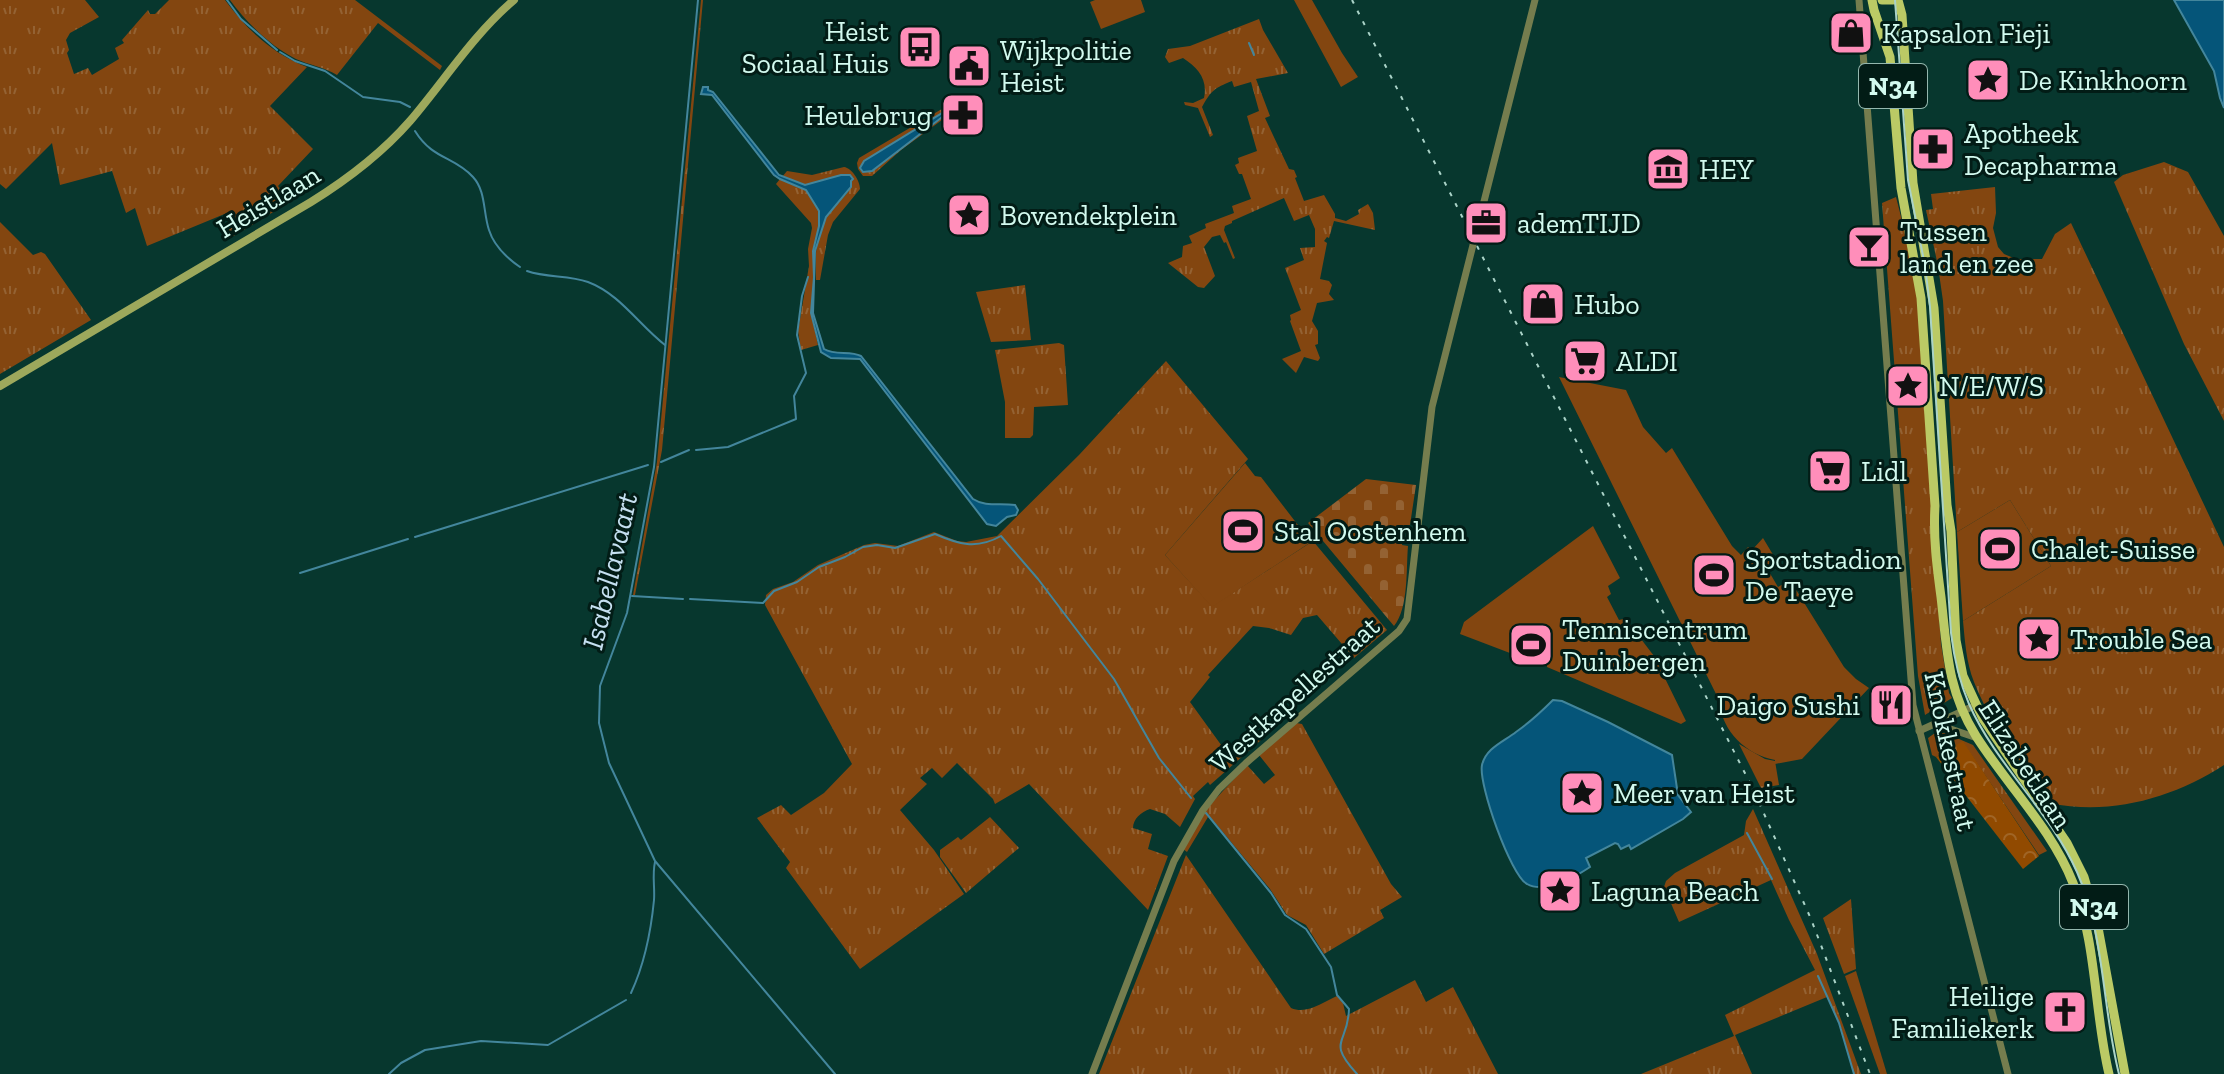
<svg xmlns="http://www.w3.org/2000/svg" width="2224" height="1074" viewBox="0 0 2224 1074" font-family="'Zilla Slab',serif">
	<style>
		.grass { fill: url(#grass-tufts) }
		.forest { fill: url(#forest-crowns) }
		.cemetery { fill: url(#cemetery-stones) }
		.garden { fill: #834610 }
		.water { fill: #055579; stroke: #43869c; stroke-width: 2 }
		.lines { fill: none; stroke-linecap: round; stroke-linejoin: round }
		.stream { stroke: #43869c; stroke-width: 2 }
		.tertiary { stroke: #757d4e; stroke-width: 7 }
		.secondary { stroke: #9da85c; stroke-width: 8 }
		.primary { stroke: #bbca65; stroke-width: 9 }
		.tram { stroke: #aad3c8; stroke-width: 2 }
		.rail { stroke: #aad3c8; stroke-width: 2; stroke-dasharray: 4 8; stroke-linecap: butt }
		.labels { text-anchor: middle; stroke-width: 6; stroke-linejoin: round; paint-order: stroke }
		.shield { fill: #021c16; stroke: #94b7ae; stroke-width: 2 }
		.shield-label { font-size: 26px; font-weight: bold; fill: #d3faef }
		.poi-label { font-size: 28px; fill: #d3faef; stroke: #021c16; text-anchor: start }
		.street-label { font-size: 28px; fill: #d3faef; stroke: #021c16 }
		.water-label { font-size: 30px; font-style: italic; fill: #c6e0f1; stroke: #021c16 }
	</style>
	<defs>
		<pattern id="grass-tufts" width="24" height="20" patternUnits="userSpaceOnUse" patternTransform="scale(2)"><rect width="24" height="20" fill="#834610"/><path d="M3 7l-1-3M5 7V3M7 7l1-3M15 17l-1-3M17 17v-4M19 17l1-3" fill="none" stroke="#946233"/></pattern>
		<pattern id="forest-crowns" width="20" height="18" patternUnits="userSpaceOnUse" patternTransform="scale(2)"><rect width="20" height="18" fill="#914a00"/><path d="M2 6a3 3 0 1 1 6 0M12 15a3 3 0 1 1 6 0" fill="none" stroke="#a06526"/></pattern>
		<pattern id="cemetery-stones" width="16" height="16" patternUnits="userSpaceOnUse" patternTransform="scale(2)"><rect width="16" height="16" fill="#834610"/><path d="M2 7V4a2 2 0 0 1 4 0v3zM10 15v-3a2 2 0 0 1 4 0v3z" fill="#946233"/></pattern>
	</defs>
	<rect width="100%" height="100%" fill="#07372e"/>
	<!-- grass -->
	<g class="grass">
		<path d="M 0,0 L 85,0 L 99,17 L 70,33 L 66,40 L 69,50 L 67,53 L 74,74 L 88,68 L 92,75 L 119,59 L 115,48 L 124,43 L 122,40 L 148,10 L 150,14 L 155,14 L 169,0 L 225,0 C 246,29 273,54 307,67 L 270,106 L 313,149 L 278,186 L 290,202 L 230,238 L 227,213 L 147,246 L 135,208 L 126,213 L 112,171 L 60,185 L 52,143 L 6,189 L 0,184 Z"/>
		<path d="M 230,0 L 355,0 L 442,66 L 440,70 L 378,23 L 337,75 C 324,67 309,65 296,59 C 271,47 246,22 230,0 Z"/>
		<path d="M 701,0 L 703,0 L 662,450 L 635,595 L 633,595 L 657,462 Z"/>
		<path d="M 1259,19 L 1263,30 L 1288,73 L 1256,79 L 1270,116 L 1265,118 L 1289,169 L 1294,170 L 1297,177 L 1295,178 L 1304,201 L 1324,195 L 1335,214 L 1335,218 L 1346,221 L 1359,214 L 1358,210 L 1368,204 L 1373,213 L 1375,230 L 1334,221 L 1329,238 L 1327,237 L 1324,241 L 1327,243 L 1320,279 L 1329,281 L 1332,285 L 1329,294 L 1334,300 L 1317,303 L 1312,321 L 1318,331 L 1318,344 L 1315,345 L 1320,358 L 1318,361 L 1304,357 L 1296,373 L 1282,359 L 1301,351 L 1290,321 L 1291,320 L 1290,315 L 1301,310 L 1285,268 L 1304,260 L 1300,248 L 1315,247 L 1315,229 L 1309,215 L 1294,221 L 1284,198 L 1232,221 L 1232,223 L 1225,226 L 1224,230 L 1235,258 L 1233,259 L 1226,242 L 1224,243 L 1220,235 L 1212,237 L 1204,247 L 1215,276 L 1204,288 L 1198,287 L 1168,263 L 1182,257 L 1183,246 L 1192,243 L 1189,236 L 1206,228 L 1205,224 L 1234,213 L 1232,206 L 1251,199 L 1242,174 L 1239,174 L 1235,165 L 1239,163 L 1238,158 L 1257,151 L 1247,116 L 1259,111 L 1251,82 L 1234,87 L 1232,81 C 1214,88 1211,91 1202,107 L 1213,135 L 1210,137 L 1198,108 L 1185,105 L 1184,102 L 1193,103 L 1204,98 C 1208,79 1198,68 1183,58 L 1169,63 L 1165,57 L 1168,49 L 1190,46 Z"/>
		<path d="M 952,103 L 957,106 L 957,109 L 901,150 L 872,176 L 863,176 L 858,169 L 857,163 L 859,158 Z"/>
		<path d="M 2164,162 L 2188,172 L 2224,236 L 2224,421 L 2184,344 L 2114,182 L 2123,175 Z"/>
		<path d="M 844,167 C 852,168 860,181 860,189 L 833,222 L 828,235 L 820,280 L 816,280 C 815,256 815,228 831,209 C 839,201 848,195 852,184 L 848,176 L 805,185 L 782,177 L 787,171 L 812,175 Z"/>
		<path d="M 780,179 L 806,190 L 819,211 L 820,217 L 813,260 L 814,277 L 811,313 L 818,345 L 801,350 L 798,331 L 809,266 L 808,249 L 812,228 L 811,223 L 776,184 Z"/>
		<path d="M 1995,187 L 1996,213 L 1993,228 L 1998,247 L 2004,254 L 2016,259 L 2042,259 L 2055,234 L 2071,223 L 2224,547 L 2224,765 C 2173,798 2110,816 2050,803 C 2023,764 1991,726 1974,682 C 1966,662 1965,641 1963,621 L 2051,566 L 2010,500 L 1957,532 L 1943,301 L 1938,266 L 1926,210 L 1933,209 L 1931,194 Z"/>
		<path d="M 1896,197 L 1910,252 L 1917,295 L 1941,644 L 1949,693 L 1952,698 L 1925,715 L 1918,676 L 1882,203 Z"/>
		<path d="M 0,222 L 33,255 L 41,252 L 45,254 L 91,320 L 0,374 Z"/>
		<path d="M 1025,285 L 1031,340 L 991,342 L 976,292 Z"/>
		<path d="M 1059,343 L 1064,345 L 1068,405 L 1034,407 L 1033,435 L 1030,438 L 1005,438 L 1005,402 L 995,350 Z"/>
		<path d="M 1166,361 L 1248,459 L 1165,555 L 1212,606 L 1313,541 L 1387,630 L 1354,658 L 1317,615 L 1303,618 L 1291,635 L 1269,628 L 1253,626 L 1208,675 L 1210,677 L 1190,702 L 1232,760 L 1259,737 L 1261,740 L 1210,785 L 1208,782 L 1193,796 L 1195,799 L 1180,827 L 1165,814 L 1150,809 C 1141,812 1133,819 1133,828 L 1152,834 L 1148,849 L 1168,856 L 1148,910 L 1029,784 L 995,804 L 993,799 L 957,763 L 942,778 L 932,768 L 920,778 L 927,784 L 900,810 L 934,850 L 964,894 L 860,969 L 786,868 L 790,862 L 757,818 L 781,805 L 791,815 L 824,793 L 852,764 L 765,605 L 766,595 L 773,589 L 793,582 L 818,565 L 864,545 L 875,543 L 898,546 L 934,532 L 957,541 L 966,542 L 997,536 L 1079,455 Z"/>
		<path d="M 1296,723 L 1302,724 L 1391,884 L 1402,897 L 1380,910 L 1384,918 L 1324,954 L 1306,925 L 1287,915 L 1270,889 L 1207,813 L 1206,814 L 1208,817 L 1187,852 L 1183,849 L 1209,806 L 1247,765 L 1264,784 L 1275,775 L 1259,755 Z"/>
		<path d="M 1935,733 L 1945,733 L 1973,745 L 2047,851 L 2039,855 L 1963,742 L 1936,757 L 1932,755 L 1928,738 Z"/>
		<path d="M 1739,744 L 1765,759 L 1775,761 L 1779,785 L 1761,788 Z"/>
		<path d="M 1753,809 L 1817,954 L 1861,1074 L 1854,1074 L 1840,1024 L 1827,997 L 1735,1035 L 1752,1074 L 1641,1074 L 1734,1036 L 1725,1015 L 1815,970 L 1789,920 L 1771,880 L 1679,922 L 1664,887 L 1666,881 L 1675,873 L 1744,835 L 1746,821 Z"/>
		<path d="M 990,817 L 1019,848 L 966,893 L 940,857 L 940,850 L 958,837 L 961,840 Z"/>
		<path d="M 1186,855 L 1291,1008 C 1307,1015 1323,1002 1337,996 L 1343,1003 L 1346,1016 L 1415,980 L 1426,1002 L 1453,987 L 1498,1074 L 1099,1074 Z"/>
		<path d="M 1851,899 L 1856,969 L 1844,974 L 1823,918 Z"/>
	</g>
	<!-- forest -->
	<path class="forest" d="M 1963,741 L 2039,856 L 2023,869 L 1936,757 Z"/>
	<!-- cemetery -->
	<path class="cemetery" d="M 1366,479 L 1416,485 L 1410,525 L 1404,525 L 1402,545 L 1408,546 C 1406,568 1409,608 1394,626 L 1308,523 Z"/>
	<!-- garden -->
	<g class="garden">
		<path d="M 1095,0 L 1141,0 L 1145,12 L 1101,29 L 1090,2 Z"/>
		<path d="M 1294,0 L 1312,0 L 1342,53 L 1358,77 L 1341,87 Z"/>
		<path d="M 1559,377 L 1626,390 L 1643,427 L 1666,453 L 1672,448 L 1732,546 L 1741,555 L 1748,547 L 1752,550 L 1763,538 L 1778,563 L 1768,570 L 1778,587 L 1790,580 L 1844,667 L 1856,679 L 1869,688 L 1802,759 L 1775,764 L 1775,760 C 1747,755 1721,731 1720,702 Z"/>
		<path d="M 1245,463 L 1255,476 L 1261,477 L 1311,542 L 1212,607 L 1165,555 Z"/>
		<path d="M 2010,500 L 2051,566 L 1963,621 L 1957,532 Z"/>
		<path d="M 1593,526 L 1620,578 L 1608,586 L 1611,594 L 1607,597 L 1619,620 L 1623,619 L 1628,622 L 1654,656 L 1686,721 L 1681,724 L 1547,667 L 1547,664 L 1525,656 L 1523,658 L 1460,634 L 1464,622 Z"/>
		<path d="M 1856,971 L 1887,1074 L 1880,1074 L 1845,976 Z"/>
	</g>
	<!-- water -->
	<g class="water">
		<path d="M 2174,0 L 2224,0 L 2224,108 L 2220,98 L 2214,71 Z"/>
		<path d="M 703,87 L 708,87 L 708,90 L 713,92 L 779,175 L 805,185 L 841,175 L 850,175 L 853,179 L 851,181 L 851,187 L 826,217 L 815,251 L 813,313 L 824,349 C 836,356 850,350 861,356 L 973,499 C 985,507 1000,503 1015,505 L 1018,510 L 1016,515 L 1007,517 L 996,526 L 987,524 L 860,359 L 831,358 L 821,352 L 811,313 L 814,277 L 813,251 L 819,226 L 819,211 L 806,190 L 780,179 L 774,175 L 712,95 L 701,94 Z"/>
		<path d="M 952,107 L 954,108 L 872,171 L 863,172 L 860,168 L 864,161 Z"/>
		<path d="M 1553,700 L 1562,701 L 1608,722 L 1672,755 L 1678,795 L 1691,812 L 1683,819 L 1631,849 L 1629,845 L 1621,849 L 1618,844 L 1615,843 L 1586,858 L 1590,867 C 1575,877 1545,894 1527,884 C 1511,876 1478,784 1482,765 C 1486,748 1503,742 1516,732 C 1529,723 1542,711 1553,700 Z"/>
	</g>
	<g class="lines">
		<!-- stream -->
		<g class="stream">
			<path d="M 227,0 L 241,19 L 277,50"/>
			<path d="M 698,0 L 654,467 L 627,613 L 600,686 L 599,723 L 609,763 L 655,861 L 835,1074"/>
			<path d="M 1249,43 L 1254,55"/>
			<path d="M 280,52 L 295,61 L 325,71 L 363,97 L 400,102 L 410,107"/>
			<path d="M 415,131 C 433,160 454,156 473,177 C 486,191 483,212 489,230 C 494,246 507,258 520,267"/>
			<path d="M 527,271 C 547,278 568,275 588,282 C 620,294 639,325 665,345"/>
			<path d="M 696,450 L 728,447 L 796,419 L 794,396 L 806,373 L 797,335 L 802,296 L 808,277"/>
			<path d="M 661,462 L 689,450"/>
			<path d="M 415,537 L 648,465"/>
			<path d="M 300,573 L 408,539"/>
			<path d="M 632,596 L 683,599"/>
			<path d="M 690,599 L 763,603 L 774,591 L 797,582 L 819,567 L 845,557 L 863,547 L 877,545 L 895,548 L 935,534 C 958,544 976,550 1001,536 L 1038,579 L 1114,679 L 1159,758 L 1191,798"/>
			<path d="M 1206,813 L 1271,893 L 1285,915 L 1306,929 L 1331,967 L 1337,995 L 1349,1009 C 1348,1045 1326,1040 1357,1074"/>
			<path d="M 1747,833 L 1772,879"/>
			<path d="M 1818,976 L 1839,1023 L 1854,1074"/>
			<path d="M 631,993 C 644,965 651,931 654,900 C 655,887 652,875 655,862"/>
			<path d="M 389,1074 L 401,1063 L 425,1050 L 481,1041 L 548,1045 L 626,1000"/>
		</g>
		<!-- tertiary -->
		<g class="tertiary">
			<path d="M 1859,0 L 1913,705 L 2008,1074"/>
			<path d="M 1936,724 L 1977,738"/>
			<path d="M 1919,731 L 1976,705"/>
			<path d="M 1092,1074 L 1174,861 L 1203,810 L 1219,789 L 1246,763 L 1399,631 L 1407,619 L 1432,407 L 1535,0"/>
		</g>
		<!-- secondary -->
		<path class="secondary" d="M 0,386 L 311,202 C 348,179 382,153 410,121 C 445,80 473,35 514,0"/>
		<!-- primary -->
		<g class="primary">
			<path d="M 1872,0 L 1874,10 L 1890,57 L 1901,188 L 1921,298 L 1935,506 C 1933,537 1937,567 1941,597 C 1947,649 1947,690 1976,736 C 2007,785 2052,829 2073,883 C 2097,943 2094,1012 2109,1074"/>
			<path d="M 1882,0 L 1893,0"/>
			<path d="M 1898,0 L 1902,15 L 1913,183 L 1934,308 L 1947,505 L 1951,531 L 1956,640 L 1963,676 L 1983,719 L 2067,843 L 2084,877 L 2097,922 L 2125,1074"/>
		</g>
		<!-- tram -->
		<path class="tram" d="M 1895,0 L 1908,180 L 1925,266 L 1930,307 L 1951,633 C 1954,658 1959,681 1969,704 C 1996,765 2050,811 2077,872 C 2105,935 2102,1008 2119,1074"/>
		<!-- rail -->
		<path class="rail" d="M 1352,0 L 1753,789 L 1811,919 L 1870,1074"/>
	</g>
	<!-- icons -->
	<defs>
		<g id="shop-square" transform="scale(2.3)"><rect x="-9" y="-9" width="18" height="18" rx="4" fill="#ff8eba" stroke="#021c16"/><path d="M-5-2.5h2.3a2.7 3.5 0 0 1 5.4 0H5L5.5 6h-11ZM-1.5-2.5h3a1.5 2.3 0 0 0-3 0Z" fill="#111"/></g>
		<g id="bus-square" transform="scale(2.3)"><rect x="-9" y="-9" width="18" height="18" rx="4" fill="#ff8eba" stroke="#021c16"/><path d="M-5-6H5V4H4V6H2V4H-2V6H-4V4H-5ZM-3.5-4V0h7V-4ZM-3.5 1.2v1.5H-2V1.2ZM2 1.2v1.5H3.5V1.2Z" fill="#111"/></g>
		<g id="civic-square" transform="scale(2.3)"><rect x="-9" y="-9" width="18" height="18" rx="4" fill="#ff8eba" stroke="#021c16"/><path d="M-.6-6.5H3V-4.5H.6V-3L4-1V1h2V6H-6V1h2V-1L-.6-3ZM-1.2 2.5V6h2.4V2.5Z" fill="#111"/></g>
		<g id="sight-square" transform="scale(2.3)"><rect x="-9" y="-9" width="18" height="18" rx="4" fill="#ff8eba" stroke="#021c16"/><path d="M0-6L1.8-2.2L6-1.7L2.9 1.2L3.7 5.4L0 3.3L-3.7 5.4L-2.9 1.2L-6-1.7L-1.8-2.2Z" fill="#111"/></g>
		<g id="pharmacy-square" transform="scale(2.3)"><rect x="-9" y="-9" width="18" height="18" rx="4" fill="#ff8eba" stroke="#021c16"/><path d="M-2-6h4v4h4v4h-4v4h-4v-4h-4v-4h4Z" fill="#111"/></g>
		<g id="museum-square" transform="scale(2.3)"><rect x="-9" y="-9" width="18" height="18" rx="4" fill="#ff8eba" stroke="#021c16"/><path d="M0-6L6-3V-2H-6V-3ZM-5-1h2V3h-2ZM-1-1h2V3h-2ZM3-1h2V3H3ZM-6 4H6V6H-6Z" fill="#111"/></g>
		<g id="office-square" transform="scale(2.3)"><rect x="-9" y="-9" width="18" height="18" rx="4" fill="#ff8eba" stroke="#021c16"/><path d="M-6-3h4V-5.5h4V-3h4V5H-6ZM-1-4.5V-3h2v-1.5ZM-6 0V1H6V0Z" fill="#111"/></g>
		<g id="bar-square" transform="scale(2.3)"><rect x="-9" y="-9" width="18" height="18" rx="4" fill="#ff8eba" stroke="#021c16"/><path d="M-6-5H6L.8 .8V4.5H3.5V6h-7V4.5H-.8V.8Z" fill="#111"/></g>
		<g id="supermarket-square" transform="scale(2.3)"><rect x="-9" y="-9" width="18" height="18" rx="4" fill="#ff8eba" stroke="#021c16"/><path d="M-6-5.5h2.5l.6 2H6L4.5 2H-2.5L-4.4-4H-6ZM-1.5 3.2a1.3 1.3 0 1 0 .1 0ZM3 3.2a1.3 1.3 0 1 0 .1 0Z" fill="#111"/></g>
		<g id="stadium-square" transform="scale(2.3)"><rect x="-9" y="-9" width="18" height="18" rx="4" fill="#ff8eba" stroke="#021c16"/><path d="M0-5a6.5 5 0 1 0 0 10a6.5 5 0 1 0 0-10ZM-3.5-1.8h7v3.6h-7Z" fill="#111"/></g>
		<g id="restaurant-square" transform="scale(2.3)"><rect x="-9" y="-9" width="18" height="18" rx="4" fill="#ff8eba" stroke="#021c16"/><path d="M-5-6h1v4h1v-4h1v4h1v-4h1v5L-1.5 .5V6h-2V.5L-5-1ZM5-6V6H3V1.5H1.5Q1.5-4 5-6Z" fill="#111"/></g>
		<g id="church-square" transform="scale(2.3)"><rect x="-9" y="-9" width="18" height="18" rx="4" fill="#ff8eba" stroke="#021c16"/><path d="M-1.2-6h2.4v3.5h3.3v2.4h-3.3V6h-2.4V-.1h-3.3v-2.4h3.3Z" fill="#111"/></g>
	</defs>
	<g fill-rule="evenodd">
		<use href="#shop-square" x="1851" y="33"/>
		<use href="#bus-square" x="920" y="47"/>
		<use href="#civic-square" x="969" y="66"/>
		<use href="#sight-square" x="1988" y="80"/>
		<use href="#pharmacy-square" x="963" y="115"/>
		<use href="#pharmacy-square" x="1933" y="149"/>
		<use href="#museum-square" x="1668" y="169"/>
		<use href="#sight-square" x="969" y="215"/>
		<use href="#office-square" x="1486" y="223"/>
		<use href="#bar-square" x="1869" y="247"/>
		<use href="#shop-square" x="1543" y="304"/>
		<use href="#supermarket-square" x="1585" y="361"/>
		<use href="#sight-square" x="1908" y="386"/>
		<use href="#supermarket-square" x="1830" y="471"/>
		<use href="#stadium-square" x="1243" y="531"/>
		<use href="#stadium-square" x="2000" y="549"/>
		<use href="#stadium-square" x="1714" y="575"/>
		<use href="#sight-square" x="2039" y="639"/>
		<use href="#stadium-square" x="1531" y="645"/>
		<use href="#restaurant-square" x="1891" y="705"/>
		<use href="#sight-square" x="1582" y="793"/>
		<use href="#sight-square" x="1560" y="891"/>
		<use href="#church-square" x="2065" y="1012"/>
	</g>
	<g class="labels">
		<!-- shield labels -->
		<g class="shield">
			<rect x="1859" y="64" width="68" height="44" rx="6"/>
			<rect x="2060" y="885" width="68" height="44" rx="6"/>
		</g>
		<g class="shield-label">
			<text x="1893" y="95">N34</text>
			<text x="2094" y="916">N34</text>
		</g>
		<!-- poi labels -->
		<g class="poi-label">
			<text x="889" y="41" text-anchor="end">Heist<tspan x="889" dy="32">Sociaal Huis</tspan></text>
			<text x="1882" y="43">Kapsalon Fieji</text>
			<text x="1000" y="60">Wijkpolitie<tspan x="1000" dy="32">Heist</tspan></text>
			<text x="2019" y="90">De Kinkhoorn</text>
			<text x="932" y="125" text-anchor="end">Heulebrug</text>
			<text x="1964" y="143">Apotheek<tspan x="1964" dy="32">Decapharma</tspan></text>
			<text x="1699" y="179">HEY</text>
			<text x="1000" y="225">Bovendekplein</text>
			<text x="1517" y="233">ademTIJD</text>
			<text x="1900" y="241">Tussen<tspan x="1900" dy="32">land en zee</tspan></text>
			<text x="1574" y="314">Hubo</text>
			<text x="1616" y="371">ALDI</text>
			<text x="1939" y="396">N/E/W/S</text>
			<text x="1861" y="481">Lidl</text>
			<text x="1274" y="541">Stal Oostenhem</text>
			<text x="2031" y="559">Chalet-Suisse</text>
			<text x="1745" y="569">Sportstadion<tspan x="1745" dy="32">De Taeye</tspan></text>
			<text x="1562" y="639">Tenniscentrum<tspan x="1562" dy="32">Duinbergen</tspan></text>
			<text x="2070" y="649">Trouble Sea</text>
			<text x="1860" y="715" text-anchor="end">Daigo Sushi</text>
			<text x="1613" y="803">Meer van Heist</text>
			<text x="1591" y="901">Laguna Beach</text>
			<text x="2034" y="1006" text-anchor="end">Heilige<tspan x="2034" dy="32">Familiekerk</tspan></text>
		</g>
		<!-- street labels -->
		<g class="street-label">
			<text transform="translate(268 201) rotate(-31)" y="10">Heistlaan</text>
			<text transform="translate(1294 694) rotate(-42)" y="10">Westkapellestraat</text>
			<text transform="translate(1951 751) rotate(78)" y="10">Knokkestraat</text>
			<text transform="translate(2026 764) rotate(57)" y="10">Elizabetlaan</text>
		</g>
		<!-- water labels -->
		<g class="water-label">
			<text transform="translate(610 571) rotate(-77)" y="10">Isabellavaart</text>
		</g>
	</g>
</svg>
